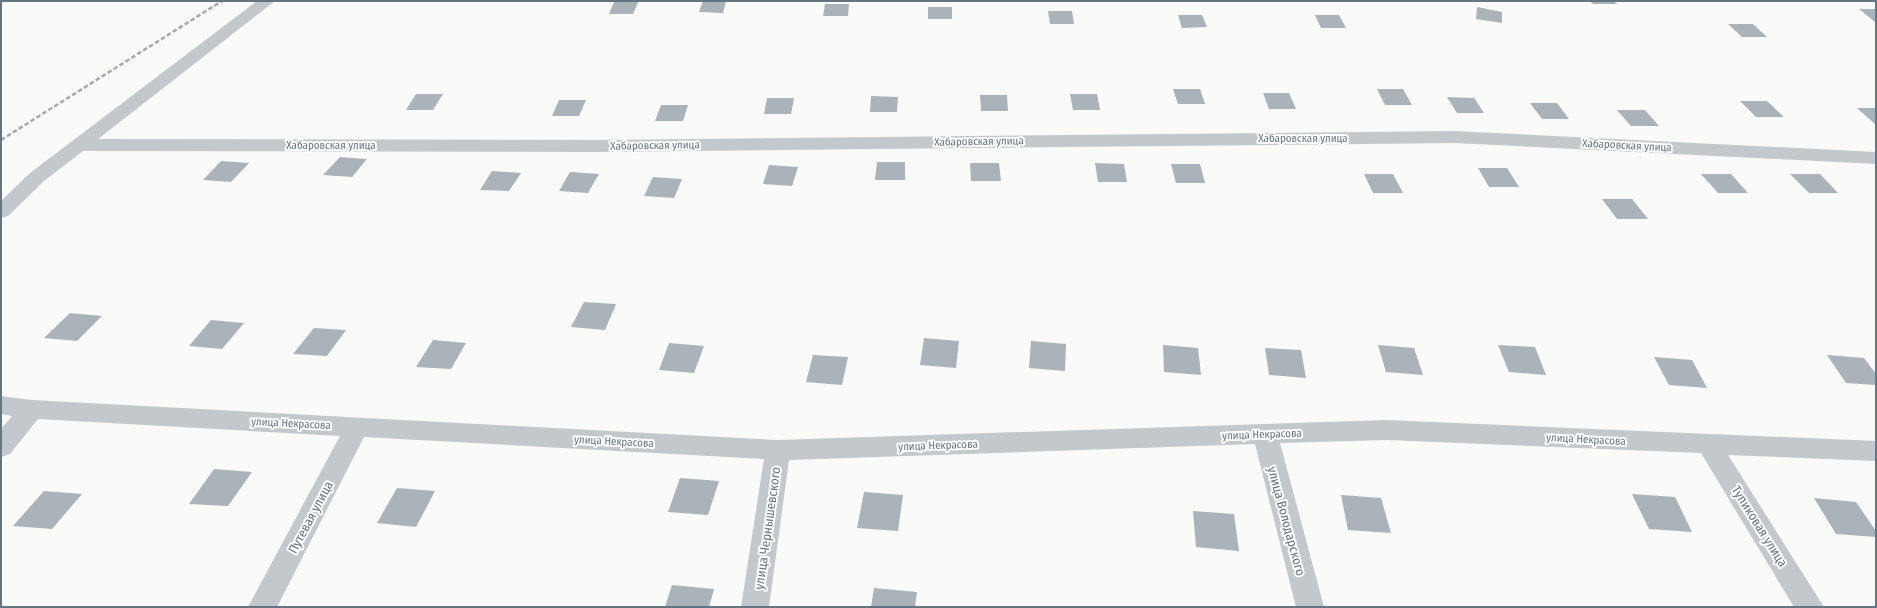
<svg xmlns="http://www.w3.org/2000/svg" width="1877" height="608" viewBox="0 0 1877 608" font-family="'Fira Sans Condensed',sans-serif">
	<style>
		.building { fill: #aab3b9 }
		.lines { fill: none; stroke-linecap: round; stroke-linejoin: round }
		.minor { fill: #c3c8cc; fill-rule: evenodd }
		.rail { stroke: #a2aab0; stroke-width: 2.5; stroke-dasharray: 4.5 2.5; stroke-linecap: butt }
		.labels { text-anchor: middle; stroke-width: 4; stroke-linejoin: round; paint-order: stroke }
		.street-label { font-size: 11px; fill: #657683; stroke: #fff }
		.near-street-label { font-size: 13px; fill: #657683; stroke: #fff }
	</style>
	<rect width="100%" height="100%" fill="#fafaf8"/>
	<!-- building -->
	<g class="building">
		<path d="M 703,1 L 726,1 L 723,13 L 699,12 Z"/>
		<path d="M 1590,1 L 1614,1 L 1617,4 L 1593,4 Z"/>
		<path d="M 614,2 L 638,2 L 633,14 L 609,14 Z"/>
		<path d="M 825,4 L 849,4 L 848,16 L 823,16 Z"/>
		<rect x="928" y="7" width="24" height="12"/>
		<path d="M 1477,7 L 1502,12 L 1502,23 L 1476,19 Z"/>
		<path d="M 1859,9 L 1876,9 L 1876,22 L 1875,22 Z"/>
		<path d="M 1048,11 L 1072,11 L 1074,24 L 1050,24 Z"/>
		<path d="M 1178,15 L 1202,15 L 1207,27 L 1182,28 Z"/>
		<path d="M 1315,15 L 1339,15 L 1346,28 L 1321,28 Z"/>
		<path d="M 1728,24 L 1753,24 L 1767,37 L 1742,37 Z"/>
		<path d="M 1173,89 L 1200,89 L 1205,104 L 1178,104 Z"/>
		<path d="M 1377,89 L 1403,89 L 1412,105 L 1385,105 Z"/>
		<path d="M 1263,93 L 1289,93 L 1296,109 L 1269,109 Z"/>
		<path d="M 416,94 L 443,94 L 433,110 L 406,110 Z"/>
		<path d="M 1070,94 L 1097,94 L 1100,110 L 1073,110 Z"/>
		<path d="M 980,95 L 1007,95 L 1008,111 L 981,111 Z"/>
		<path d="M 871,96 L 898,97 L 897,112 L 870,112 Z"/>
		<path d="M 1447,97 L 1474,98 L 1484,113 L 1457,113 Z"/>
		<path d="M 767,98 L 794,98 L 791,114 L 764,114 Z"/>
		<path d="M 559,100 L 586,100 L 579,116 L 552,116 Z"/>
		<path d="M 1740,101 L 1767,101 L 1784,117 L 1756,117 Z"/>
		<path d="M 1530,103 L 1557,103 L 1569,119 L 1542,119 Z"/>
		<path d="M 661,105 L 688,105 L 683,121 L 655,121 Z"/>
		<path d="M 1857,108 L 1876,108 L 1876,125 Z"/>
		<path d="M 1617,110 L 1645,110 L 1659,126 L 1631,126 Z"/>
		<path d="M 340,157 L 367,159 L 352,177 L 323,175 Z"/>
		<path d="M 221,161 L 249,163 L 231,182 L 203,180 Z"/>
		<path d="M 877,162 L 905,162 L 905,180 L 875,180 Z"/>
		<path d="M 970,163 L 999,163 L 1001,181 L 971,181 Z"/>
		<path d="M 1095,163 L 1124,164 L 1127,182 L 1098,182 Z"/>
		<path d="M 1171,164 L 1200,164 L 1205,183 L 1176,183 Z"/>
		<path d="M 769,165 L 798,167 L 792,186 L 763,184 Z"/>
		<path d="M 1478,168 L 1507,168 L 1519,187 L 1489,187 Z"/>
		<path d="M 492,171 L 521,173 L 509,191 L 480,190 Z"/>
		<path d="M 570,172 L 599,174 L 588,193 L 559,191 Z"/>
		<path d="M 1364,174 L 1393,174 L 1403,193 L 1373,193 Z"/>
		<path d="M 1701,174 L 1731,174 L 1748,193 L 1718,193 Z"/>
		<path d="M 1790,174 L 1820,174 L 1838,193 L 1809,193 Z"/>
		<path d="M 653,177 L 682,179 L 674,198 L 644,196 Z"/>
		<path d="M 1602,199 L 1632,199 L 1648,219 L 1617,219 Z"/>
		<path d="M 584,302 L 616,304 L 605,330 L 571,327 Z"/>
		<path d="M 70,313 L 102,316 L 77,341 L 44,338 Z"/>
		<path d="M 211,320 L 244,323 L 222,349 L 189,346 Z"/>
		<path d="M 314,328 L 346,330 L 327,356 L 293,354 Z"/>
		<path d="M 924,338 L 959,341 L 956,368 L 920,365 Z"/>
		<path d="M 433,340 L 466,343 L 451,369 L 416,367 Z"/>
		<path d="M 1031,341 L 1066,344 L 1065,371 L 1029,368 Z"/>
		<path d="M 669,343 L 704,346 L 694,373 L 659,370 Z"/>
		<path d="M 1163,345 L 1198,348 L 1201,375 L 1164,372 Z"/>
		<path d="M 1378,345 L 1414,348 L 1423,375 L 1386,372 Z"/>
		<path d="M 1498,345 L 1535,347 L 1546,375 L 1509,372 Z"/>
		<path d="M 1265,348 L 1301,350 L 1306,378 L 1269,375 Z"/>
		<path d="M 813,355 L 848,357 L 842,385 L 806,382 Z"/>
		<path d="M 1827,355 L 1864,358 L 1876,374 L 1876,385 L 1846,383 Z"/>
		<path d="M 1654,357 L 1692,360 L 1707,388 L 1669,385 Z"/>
		<path d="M 214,469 L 252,472 L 228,506 L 189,504 Z"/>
		<path d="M 680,478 L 719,481 L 708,515 L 668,512 Z"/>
		<path d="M 397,488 L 435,491 L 416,527 L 377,523 Z"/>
		<path d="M 44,491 L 82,494 L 52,529 L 13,526 Z"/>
		<path d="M 864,492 L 903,495 L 898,531 L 857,528 Z"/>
		<path d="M 1632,494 L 1675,497 L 1692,532 L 1649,529 Z"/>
		<path d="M 1341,495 L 1381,498 L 1391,533 L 1348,530 Z"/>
		<path d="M 1814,498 L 1856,502 L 1876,531 L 1876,537 L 1836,534 Z"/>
		<path d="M 1193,511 L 1234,514 L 1239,551 L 1196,547 Z"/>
		<path d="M 672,585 L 714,589 L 709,607 L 665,607 Z"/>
		<path d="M 874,588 L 917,592 L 915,607 L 871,607 Z"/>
	</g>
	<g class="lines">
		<!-- minor -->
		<g class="minor">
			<path d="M 257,1 L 275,1 L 98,139 L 596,140 L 1455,131 L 1876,152 L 1876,164 L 1455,143 L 596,152 L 83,151 L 44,181 L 8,216 L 1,218 L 1,201 L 30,173 Z"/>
			<path d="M 1,396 L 32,400 L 778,440 L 1387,420 L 1876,441 L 1876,461 L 1728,455 L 1824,607 L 1794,607 L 1701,453 L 1387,440 L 1280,443 L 1324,607 L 1296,607 L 1255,444 L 789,460 L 769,607 L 741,607 L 764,459 L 364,437 L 277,607 L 248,607 L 340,436 L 38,419 L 10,454 L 1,457 L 1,429 L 12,416 L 1,414 Z"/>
		</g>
		<!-- rail -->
		<path class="rail" d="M 1,140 L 222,1"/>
	</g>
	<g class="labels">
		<!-- street labels -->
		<g class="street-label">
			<text x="1303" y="142">Хабаровская улица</text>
			<text transform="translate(979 141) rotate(-1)" y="4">Хабаровская улица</text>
			<text x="331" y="149">Хабаровская улица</text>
			<text transform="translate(655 145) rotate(-1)" y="4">Хабаровская улица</text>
			<text transform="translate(1627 145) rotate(3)" y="4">Хабаровская улица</text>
			<text transform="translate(291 423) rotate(3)" y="4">улица Некрасова</text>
			<text transform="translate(1262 434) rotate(-2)" y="4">улица Некрасова</text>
			<text transform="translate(1586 439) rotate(3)" y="4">улица Некрасова</text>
			<text transform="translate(614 441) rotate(3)" y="4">улица Некрасова</text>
			<text transform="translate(938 445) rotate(-2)" y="4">улица Некрасова</text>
		</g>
		<!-- near-street labels -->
		<g class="near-street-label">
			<text transform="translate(310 517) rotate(-62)" y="5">Путевая улица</text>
			<text transform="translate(1287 521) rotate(75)" y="5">улица Володарского</text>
			<text transform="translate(1760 526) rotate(58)" y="5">Тупиковая улица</text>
			<text transform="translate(767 528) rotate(-82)" y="5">улица Чернышевского</text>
		</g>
	</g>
	<!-- border -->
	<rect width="1877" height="608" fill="none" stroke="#657683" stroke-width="4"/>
</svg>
